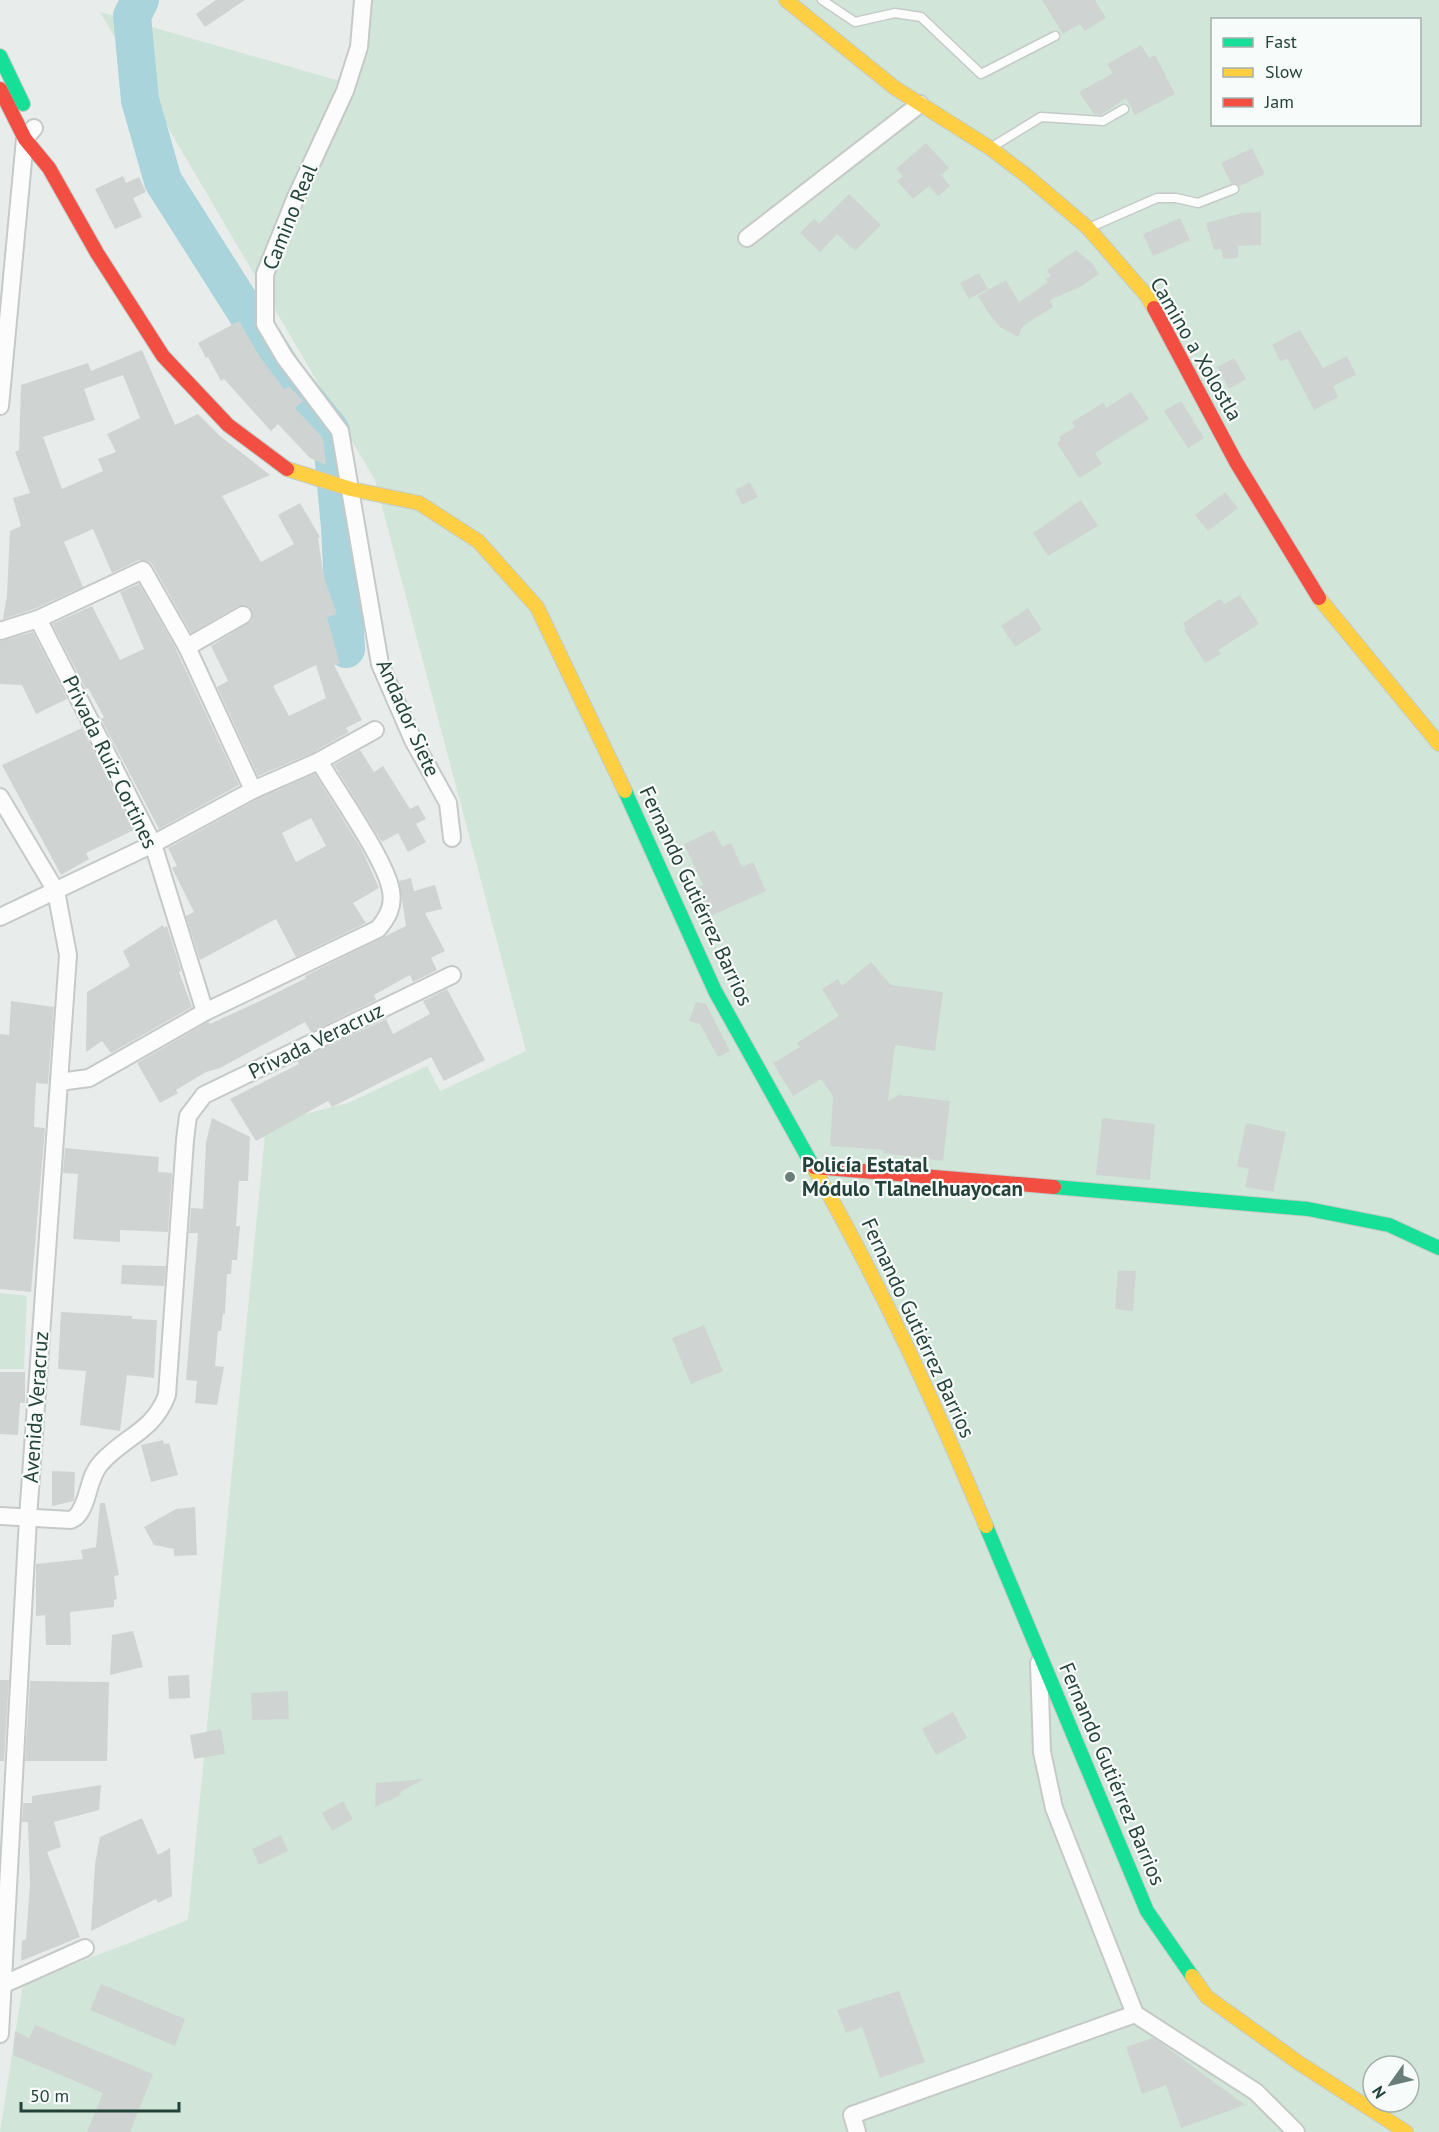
<svg xmlns="http://www.w3.org/2000/svg" width="1439" height="2132" viewBox="0 0 1439 2132" font-family="'PT Sans',sans-serif">
	<style>
		.green { fill: #d1e6d8; fill-rule: evenodd }
		.lines { fill: none; stroke-linecap: round; stroke-linejoin: round }
		.river { stroke: #a9d4db; stroke-width: 38 }
		.building { fill: #cfd4d2; fill-rule: evenodd }
		.lane-casing { stroke: #c5cac8; stroke-width: 11 }
		.street-casing { stroke: #c5cac8; stroke-width: 20 }
		.fast-casing { stroke: #c3cbc8; stroke-width: 16 }
		.slow-casing { stroke: #c3cbc8; stroke-width: 16 }
		.jam-casing { stroke: #c3cbc8; stroke-width: 16 }
		.lane { stroke: #fcfcfc; stroke-width: 8 }
		.street { stroke: #fcfcfc; stroke-width: 16 }
		.fast { stroke: #16e098; stroke-width: 14 }
		.slow { stroke: #ffcf43; stroke-width: 14 }
		.jam { stroke: #f24e42; stroke-width: 14 }
		.poi-dot { fill: #697e78; stroke: #f7fbf9; stroke-width: 2 }
		.labels { text-anchor: middle; stroke-width: 4.5; stroke-linejoin: round; paint-order: stroke }
		.street-label { font-size: 21px; fill: #24423a; stroke: #f7fbf9 }
		.poi-label { font-size: 21px; font-weight: bold; fill: #24423a; stroke: #f7fbf9; text-anchor: start }
	</style>
	<rect width="100%" height="100%" fill="#e8edeb"/>
	<!-- green -->
	<g class="green">
		<path d="M 360,0 L 1439,0 L 1439,2132 L 0,2132 L 23,1984 L 188,1920 L 266,1124 L 348,1103 L 427,1066 L 440,1091 L 526,1051 L 375,480 L 100,12 L 350,84 ZM 1212,20 L 1420,20 L 1420,124 L 1212,124 ZM 1373,2066 L 1409,2066 L 1409,2102 L 1373,2102 Z"/>
		<path d="M 0,1293 L 27,1296 L 24,1369 L 0,1369 Z"/>
	</g>
	<g class="lines">
		<!-- river -->
		<path class="river" d="M 140,0 L 132,16 L 140,100 L 163,181 L 284,372 L 331,431 L 340,527 L 346,649"/>
	</g>
	<!-- building -->
	<g class="building">
		<path d="M 216,0 L 245,0 L 205,27 L 196,14 Z"/>
		<path d="M 1042,0 L 1095,0 L 1106,18 L 1085,31 L 1080,24 L 1063,34 Z"/>
		<path d="M 1141,45 L 1149,58 L 1155,55 L 1175,94 L 1135,115 L 1126,98 L 1101,115 L 1094,114 L 1079,92 L 1113,73 L 1107,64 Z"/>
		<path d="M 926,143 L 949,168 L 941,175 L 950,186 L 938,196 L 929,186 L 913,199 L 897,181 L 903,176 L 896,169 Z"/>
		<path d="M 1252,148 L 1265,174 L 1240,186 L 1231,183 L 1221,163 Z"/>
		<path d="M 123,176 L 126,183 L 139,177 L 146,192 L 133,198 L 142,217 L 115,229 L 95,189 Z"/>
		<path d="M 849,194 L 881,225 L 855,251 L 837,234 L 820,252 L 800,233 L 814,219 L 819,224 Z"/>
		<path d="M 1261,212 L 1261,245 L 1238,246 L 1238,258 L 1223,259 L 1221,249 L 1214,250 L 1206,223 L 1242,213 Z"/>
		<path d="M 1180,218 L 1190,240 L 1153,256 L 1143,234 Z"/>
		<path d="M 1076,250 L 1092,263 L 1099,274 L 1082,286 L 1050,300 L 1053,307 L 1023,326 L 1018,337 L 1000,327 L 987,311 L 978,296 L 1006,280 L 1019,302 L 1048,282 L 1045,279 L 1051,276 L 1047,270 Z"/>
		<path d="M 979,273 L 988,289 L 969,299 L 960,283 Z"/>
		<path d="M 239,321 L 260,357 L 284,389 L 290,387 L 303,401 L 295,408 L 323,438 L 326,465 L 310,458 L 278,424 L 271,431 L 224,379 L 221,381 L 208,357 L 206,358 L 198,343 Z"/>
		<path d="M 1300,330 L 1323,368 L 1347,356 L 1356,375 L 1333,386 L 1338,397 L 1314,410 L 1287,358 L 1281,362 L 1272,345 Z"/>
		<path d="M 142,350 L 175,425 L 198,414 L 220,436 L 270,475 L 222,496 L 261,562 L 294,544 L 278,515 L 300,503 L 320,537 L 318,538 L 324,578 L 337,614 L 327,617 L 340,664 L 334,665 L 362,720 L 346,728 L 349,732 L 314,752 L 258,776 L 217,687 L 228,681 L 211,646 L 252,621 L 253,614 L 249,606 L 238,606 L 191,633 L 152,564 L 148,561 L 139,560 L 112,573 L 93,529 L 64,542 L 83,587 L 34,609 L 3,619 L 7,595 L 10,531 L 21,526 L 13,498 L 30,493 L 15,452 L 19,450 L 21,385 L 88,363 L 91,371 ZM 123,375 L 140,418 L 107,434 L 116,452 L 98,459 L 103,471 L 62,489 L 43,437 L 95,420 L 84,389 ZM 316,665 L 326,698 L 289,716 L 273,686 Z"/>
		<path d="M 1234,358 L 1246,379 L 1229,389 L 1217,367 Z"/>
		<path d="M 1131,392 L 1149,419 L 1095,453 L 1102,464 L 1079,478 L 1057,443 L 1061,440 L 1059,437 L 1075,427 L 1072,422 L 1103,403 L 1106,408 Z"/>
		<path d="M 1181,401 L 1204,438 L 1188,448 L 1164,411 Z"/>
		<path d="M 750,482 L 758,497 L 742,505 L 735,490 Z"/>
		<path d="M 1225,492 L 1238,508 L 1208,531 L 1195,515 Z"/>
		<path d="M 1081,500 L 1098,526 L 1048,556 L 1033,533 Z"/>
		<path d="M 139,584 L 174,645 L 239,785 L 159,829 L 101,719 L 104,717 L 88,688 L 86,689 L 52,624 L 92,606 L 120,660 L 144,649 L 120,592 Z"/>
		<path d="M 1240,595 L 1259,624 L 1218,650 L 1221,654 L 1205,663 L 1184,630 L 1186,629 L 1183,623 L 1220,599 L 1224,604 Z"/>
		<path d="M 1028,608 L 1042,630 L 1015,647 L 1001,626 Z"/>
		<path d="M 33,632 L 67,699 L 36,714 L 22,685 L 0,684 L 0,641 Z"/>
		<path d="M 82,728 L 134,830 L 86,853 L 89,859 L 61,875 L 2,765 Z"/>
		<path d="M 360,750 L 374,772 L 383,766 L 410,809 L 418,805 L 426,819 L 416,824 L 426,842 L 408,852 L 398,833 L 382,842 L 334,765 Z"/>
		<path d="M 315,774 L 362,850 L 379,888 L 353,903 L 366,923 L 296,957 L 276,919 L 200,960 L 186,916 L 194,912 L 172,868 L 177,866 L 168,848 L 258,799 ZM 311,818 L 326,846 L 296,862 L 282,833 Z"/>
		<path d="M 714,830 L 722,847 L 731,843 L 742,867 L 753,862 L 766,891 L 711,916 L 698,887 L 703,885 L 684,844 Z"/>
		<path d="M 411,878 L 414,891 L 435,885 L 442,909 L 425,913 L 445,951 L 431,958 L 437,970 L 413,982 L 410,975 L 374,995 L 376,1000 L 311,1032 L 305,1022 L 220,1068 L 206,1072 L 176,1090 L 178,1093 L 160,1103 L 137,1063 L 208,1022 L 210,1024 L 262,1000 L 306,978 L 305,976 L 406,926 L 399,881 Z"/>
		<path d="M 163,925 L 164,928 L 167,926 L 181,971 L 179,972 L 192,1007 L 111,1053 L 102,1041 L 86,1052 L 87,992 L 130,966 L 123,951 Z"/>
		<path d="M 871,962 L 891,985 L 943,992 L 935,1051 L 895,1045 L 888,1101 L 899,1095 L 950,1101 L 943,1161 L 883,1153 L 884,1150 L 830,1146 L 833,1096 L 821,1079 L 793,1096 L 773,1063 L 800,1047 L 797,1043 L 839,1016 L 822,989 L 838,979 L 842,986 Z"/>
		<path d="M 447,989 L 485,1060 L 444,1081 L 431,1057 L 332,1107 L 328,1101 L 256,1141 L 230,1099 L 299,1064 L 297,1061 L 386,1019 L 393,1034 L 430,1014 L 423,1001 Z"/>
		<path d="M 11,1001 L 54,1007 L 48,1084 L 36,1083 L 34,1127 L 45,1128 L 31,1292 L 0,1289 L 0,1034 L 9,1035 Z"/>
		<path d="M 696,1002 L 706,1004 L 730,1051 L 718,1057 L 700,1024 L 689,1021 Z"/>
		<path d="M 212,1118 L 250,1137 L 248,1181 L 239,1181 L 236,1226 L 240,1226 L 237,1260 L 232,1260 L 231,1274 L 227,1274 L 225,1314 L 223,1314 L 221,1331 L 218,1331 L 215,1366 L 224,1367 L 217,1405 L 195,1403 L 197,1381 L 186,1380 L 198,1233 L 189,1233 L 191,1208 L 203,1209 L 206,1142 Z"/>
		<path d="M 1102,1118 L 1155,1124 L 1150,1180 L 1096,1175 Z"/>
		<path d="M 1246,1123 L 1286,1132 L 1273,1192 L 1245,1187 L 1249,1169 L 1237,1166 Z"/>
		<path d="M 65,1148 L 159,1157 L 158,1172 L 172,1173 L 168,1232 L 120,1230 L 120,1242 L 73,1239 L 78,1174 L 63,1173 Z"/>
		<path d="M 122,1265 L 166,1266 L 164,1286 L 121,1284 Z"/>
		<path d="M 1118,1270 L 1136,1271 L 1133,1311 L 1115,1309 Z"/>
		<path d="M 61,1312 L 132,1316 L 132,1319 L 157,1320 L 154,1378 L 127,1375 L 120,1431 L 80,1425 L 86,1371 L 58,1369 Z"/>
		<path d="M 704,1325 L 723,1371 L 691,1384 L 672,1338 Z"/>
		<path d="M 0,1372 L 25,1372 L 25,1403 L 20,1403 L 18,1435 L 0,1434 Z"/>
		<path d="M 163,1440 L 164,1444 L 169,1443 L 178,1475 L 151,1482 L 141,1445 Z"/>
		<path d="M 52,1471 L 75,1472 L 74,1501 L 52,1506 Z"/>
		<path d="M 100,1503 L 105,1503 L 119,1575 L 114,1576 L 117,1599 L 114,1600 L 114,1607 L 70,1612 L 71,1645 L 46,1645 L 45,1615 L 36,1616 L 36,1564 L 83,1559 L 81,1550 L 96,1547 Z"/>
		<path d="M 195,1507 L 197,1555 L 174,1556 L 174,1549 L 154,1545 L 144,1527 L 176,1509 Z"/>
		<path d="M 133,1631 L 143,1667 L 110,1675 L 112,1635 Z"/>
		<path d="M 189,1675 L 190,1698 L 169,1699 L 168,1676 Z"/>
		<path d="M 0,1680 L 9,1680 L 4,1761 L 0,1761 Z"/>
		<path d="M 30,1681 L 109,1682 L 107,1761 L 25,1761 Z"/>
		<path d="M 288,1691 L 289,1719 L 252,1720 L 251,1693 Z"/>
		<path d="M 953,1712 L 967,1738 L 936,1755 L 922,1729 Z"/>
		<path d="M 221,1729 L 225,1754 L 194,1759 L 190,1735 Z"/>
		<path d="M 424,1779 L 400,1792 L 401,1795 L 375,1807 L 376,1783 Z"/>
		<path d="M 101,1785 L 99,1810 L 54,1822 L 61,1847 L 47,1852 L 80,1937 L 21,1961 L 22,1941 L 26,1939 L 30,1884 L 28,1822 L 22,1822 L 23,1803 L 32,1803 L 32,1796 Z"/>
		<path d="M 343,1801 L 353,1819 L 332,1831 L 322,1813 Z"/>
		<path d="M 142,1818 L 158,1855 L 170,1848 L 172,1896 L 158,1903 L 156,1899 L 91,1931 L 95,1864 L 100,1837 Z"/>
		<path d="M 281,1835 L 288,1851 L 259,1865 L 252,1849 Z"/>
		<path d="M 101,1984 L 185,2019 L 175,2046 L 90,2010 Z"/>
		<path d="M 899,1991 L 925,2062 L 880,2078 L 862,2027 L 846,2033 L 837,2010 Z"/>
		<path d="M 35,2025 L 153,2074 L 130,2132 L 87,2132 L 103,2093 L 13,2055 L 15,2031 L 29,2038 Z"/>
		<path d="M 1153,2038 L 1161,2043 L 1245,2105 L 1181,2128 L 1166,2085 L 1142,2094 L 1126,2047 Z"/>
	</g>
	<g class="lines">
		<!-- lane casing -->
		<g class="lane-casing">
			<g id="lane">
				<path d="M 822,0 L 855,22 L 895,13 L 921,17 L 981,74 L 1055,36"/>
				<path d="M 992,147 L 1041,117 L 1103,121 L 1124,109"/>
				<path d="M 1091,227 L 1157,198 L 1176,198 L 1198,203 L 1234,189"/>
			</g>
		</g>
		<!-- street casing -->
		<g class="street-casing">
			<g id="street">
				<path d="M 363,0 L 359,47 L 345,91 L 296,197 L 265,274 L 265,324 L 285,358 L 340,431 L 380,664 L 413,740 L 448,803 L 452,838"/>
				<path d="M 747,238 L 920,104"/>
				<path d="M 0,406 L 25,139 L 34,128"/>
				<path d="M 38,619 L 153,844 L 205,1012"/>
				<path d="M 0,631 L 38,619 L 143,570 L 187,647 L 253,790"/>
				<path d="M 187,647 L 243,615"/>
				<path d="M 0,797 L 56,891 L 68,955 L 28,1518 L 0,2034"/>
				<path d="M 0,917 L 153,844 L 253,790 L 319,761 L 375,730"/>
				<path d="M 59,1082 L 89,1078 L 205,1012 L 378,929 C 387,918 394,907 391,891 C 387,862 336,790 319,761"/>
				<path d="M 0,1516 L 71,1520 L 76,1517 C 90,1502 87,1478 101,1463 C 125,1436 153,1432 167,1395 L 185,1140 L 188,1116 L 204,1095 L 452,975"/>
				<path d="M 1039,1663 L 1042,1752 L 1054,1808 L 1135,2014 L 1256,2092 L 1296,2132"/>
				<path d="M 2,1985 L 85,1948"/>
				<path d="M 857,2132 L 852,2115 L 1135,2014"/>
			</g>
		</g>
		<!-- fast casing -->
		<g class="fast-casing">
			<g id="fast">
				<path d="M 0,56 L 23,104"/>
				<path d="M 625,791 L 715,991 L 815,1170"/>
				<path d="M 1054,1187 L 1308,1209 L 1389,1225 L 1439,1248"/>
				<path d="M 986,1526 L 1147,1911 L 1192,1976"/>
			</g>
		</g>
		<!-- slow casing -->
		<g class="slow-casing">
			<g id="slow">
				<path d="M 786,0 L 895,88 L 990,148 L 1027,176 L 1088,228 L 1147,296 L 1154,308"/>
				<path d="M 287,469 L 351,489 L 419,503 L 478,541 L 537,607 L 625,791"/>
				<path d="M 1319,598 L 1439,744"/>
				<path d="M 815,1170 C 881,1285 935,1404 986,1526"/>
				<path d="M 1192,1976 L 1207,1997 L 1299,2063 L 1406,2132"/>
			</g>
		</g>
		<!-- jam casing -->
		<g class="jam-casing">
			<g id="jam">
				<path d="M 0,89 L 25,139 L 49,168 L 97,253 L 163,356 L 228,425 L 287,469"/>
				<path d="M 1154,308 L 1236,462 L 1319,598"/>
				<path d="M 814,1167 L 1054,1187"/>
			</g>
		</g>
		<!-- lane -->
		<use href="#lane" class="lane"/>
		<!-- street -->
		<use href="#street" class="street"/>
		<!-- fast -->
		<use href="#fast" class="fast"/>
		<!-- slow -->
		<use href="#slow" class="slow"/>
		<!-- jam -->
		<use href="#jam" class="jam"/>
	</g>
	<!-- markers -->
	<circle class="poi-dot" cx="790" cy="1177" r="6"/>
	<g class="labels">
		<!-- street labels -->
		<g class="street-label">
			<text transform="translate(290 217) rotate(-68)" y="7">Camino Real</text>
			<text transform="translate(1196 349) rotate(60)" y="7">Camino a Xolostla</text>
			<text transform="translate(408 718) rotate(66)" y="7">Andador Siete</text>
			<text transform="translate(110 762) rotate(64)" y="7">Privada Ruiz Cortines</text>
			<text transform="translate(696 896) rotate(65)" y="7">Fernando Gutiérrez Barrios</text>
			<text transform="translate(316 1041) rotate(-26)" y="7">Privada Veracruz</text>
			<text transform="translate(918 1328) rotate(65)" y="7">Fernando Gutiérrez Barrios</text>
			<text transform="translate(36 1407) rotate(-86)" y="7">Avenida Veracruz</text>
			<text transform="translate(1112 1774) rotate(67)" y="7">Fernando Gutiérrez Barrios</text>
		</g>
		<!-- poi labels -->
		<g class="poi-label">
			<text x="802" y="1172">Policía Estatal<tspan x="802" dy="24">Módulo Tlalnelhuayocan</tspan></text>
		</g>
	</g>
	<!-- legend -->
	<rect x="1211" y="18" width="210" height="108" fill="#f7fbf9" stroke="#a3b1ad" stroke-width="1.5"/>
	<rect x="1223" y="38" width="30" height="9" fill="#16e098" stroke="#a3b1ad" stroke-width="1.5"/>
	<text x="1265" y="48" font-size="18" fill="#24423a">Fast</text>
	<rect x="1223" y="68" width="30" height="9" fill="#ffcf43" stroke="#a3b1ad" stroke-width="1.5"/>
	<text x="1265" y="78" font-size="18" fill="#24423a">Slow</text>
	<rect x="1223" y="98" width="30" height="9" fill="#f24e42" stroke="#a3b1ad" stroke-width="1.5"/>
	<text x="1265" y="108" font-size="18" fill="#24423a">Jam</text>
	<!-- north arrow -->
	<g transform="translate(1391 2084) rotate(236)"><circle r="28" fill="#f7fbf9" stroke="#a3b1ad" stroke-width="1.5"/>
	<path d="M0-4.5L10 22L0 15L-10 22Z" fill="#697e78"/>
	<text y="-9" font-size="16" font-weight="bold" text-anchor="middle" fill="#24423a">N</text>
	</g>
	<!-- scale -->
	<path d="M21 2102v9h158v-9" fill="none" stroke="#24423a" stroke-width="3"/>
	<text x="30" y="2102" font-size="18" fill="#24423a" stroke="#f7fbf9" stroke-width="4.5" paint-order="stroke">50 m</text>
</svg>
